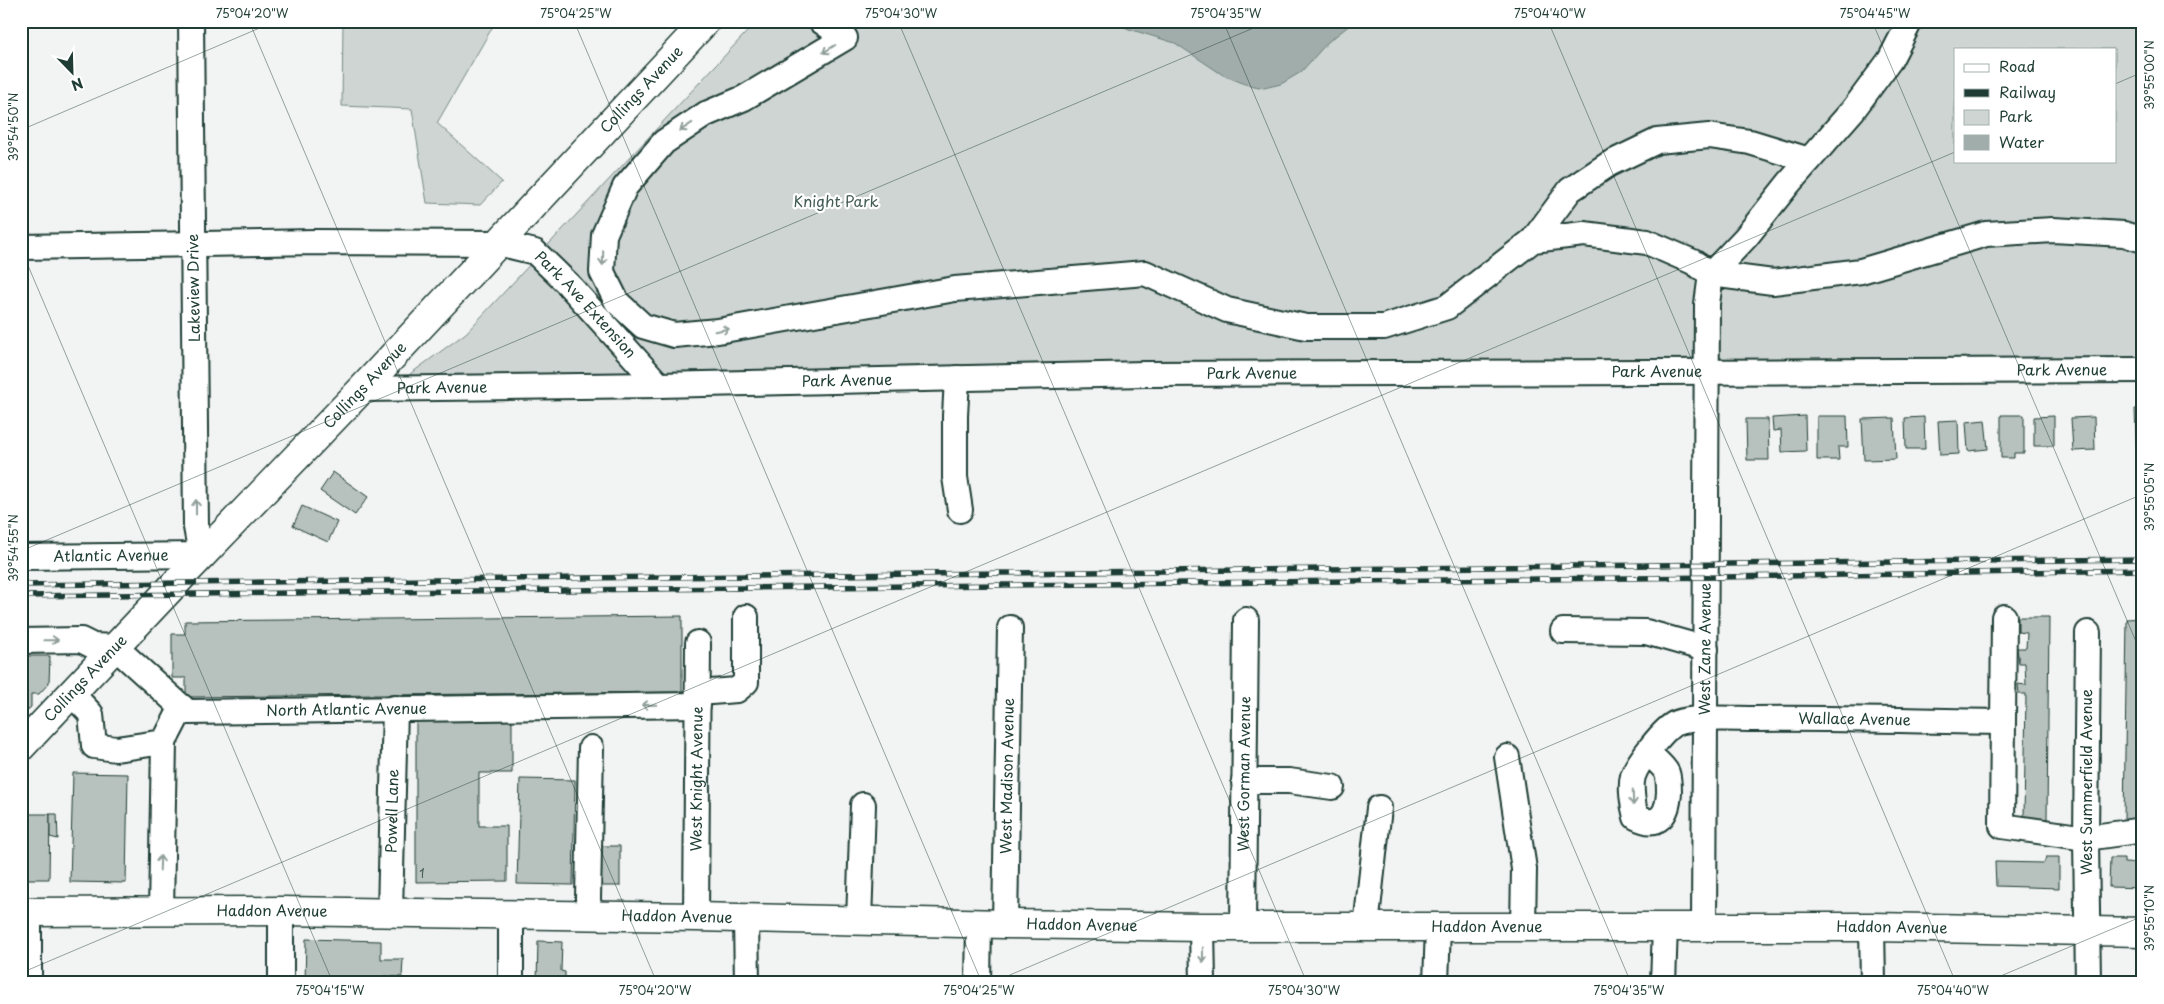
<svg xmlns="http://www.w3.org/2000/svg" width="2164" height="1004" viewBox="0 0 2164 1004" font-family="'Playpen Sans',sans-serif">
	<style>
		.green { fill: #ced5d3; stroke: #768984; fill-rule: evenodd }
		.water { fill: #a1adaa; stroke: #6d807b }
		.building { fill: #b7c1bd; stroke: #1f3d34 }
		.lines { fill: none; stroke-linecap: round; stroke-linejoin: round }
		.minor-casing { stroke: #1f3d34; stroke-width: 28 }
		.major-casing { stroke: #1f3d34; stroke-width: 31 }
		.minor { stroke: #fff; stroke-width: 24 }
		.major { stroke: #fff; stroke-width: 28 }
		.rail-casing { stroke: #1f3d34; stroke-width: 5.5 }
		.rail { stroke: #fff; stroke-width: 4; stroke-dasharray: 11; stroke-linecap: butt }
		.oneway { stroke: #8f9e9a }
		.ticks { fill: none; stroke: #1f3d34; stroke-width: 1; stroke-opacity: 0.45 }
		.labels { text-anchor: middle; stroke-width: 4.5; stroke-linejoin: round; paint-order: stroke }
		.number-label { font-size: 12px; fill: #455e56 }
		.street-label { font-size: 15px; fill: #1f3d34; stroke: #fff }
		.park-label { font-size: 15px; fill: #425b54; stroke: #fff }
		.neatline { fill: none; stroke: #1f3d34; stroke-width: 2 }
		.ticks-label { font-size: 12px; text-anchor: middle; fill: #1f3d34 }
	</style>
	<rect width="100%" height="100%" fill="#f2f3f3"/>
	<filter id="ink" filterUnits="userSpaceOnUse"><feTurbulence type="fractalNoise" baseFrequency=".02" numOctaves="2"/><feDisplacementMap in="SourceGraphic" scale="10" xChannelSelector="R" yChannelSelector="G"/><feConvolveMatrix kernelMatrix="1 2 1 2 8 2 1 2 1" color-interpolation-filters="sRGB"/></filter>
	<g filter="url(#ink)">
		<!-- green -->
		<g class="green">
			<path d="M 343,21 L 496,21 L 437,123 L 502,182 L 480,205 L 427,203 L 412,109 L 342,106 Z"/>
			<path d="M 757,21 L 2143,21 L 2143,365 L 414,387 L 410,374 L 466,333 ZM 1955,49 L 2115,49 L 2115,161 L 1955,161 Z"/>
		</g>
		<!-- water -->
		<path class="water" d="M 1111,21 L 1355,21 L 1328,42 L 1301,72 L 1281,84 L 1264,88 L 1245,84 L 1223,75 L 1175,43 L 1129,29 Z"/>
		<!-- building -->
		<g class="building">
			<path d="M 2135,409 L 2143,409 L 2143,459 L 2137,460 Z"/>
			<path d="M 2001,415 L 2024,415 L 2024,453 L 2014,453 L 2014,458 L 2001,458 Z"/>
			<path d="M 1805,416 L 1806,451 L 1782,452 L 1781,430 L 1773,431 L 1772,418 Z"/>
			<path d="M 1817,416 L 1847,416 L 1848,447 L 1838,447 L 1839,460 L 1817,460 Z"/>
			<path d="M 2054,416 L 2054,446 L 2034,446 L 2034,417 Z"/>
			<path d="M 1924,417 L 1925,449 L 1906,449 L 1905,418 Z"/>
			<path d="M 2094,417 L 2095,450 L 2073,451 L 2071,418 Z"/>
			<path d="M 1894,418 L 1896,459 L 1864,460 L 1862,419 Z"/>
			<path d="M 1746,419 L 1768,419 L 1769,460 L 1747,460 Z"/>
			<path d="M 1958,420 L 1959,454 L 1940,455 L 1938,421 Z"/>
			<path d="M 1985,420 L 1988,449 L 1968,451 L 1966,422 Z"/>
			<path d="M 333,472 L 368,497 L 355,515 L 320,491 Z"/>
			<path d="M 302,506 L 337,522 L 328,542 L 293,526 Z"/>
			<path d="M 682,616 L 682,692 L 186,697 L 186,678 L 172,678 L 172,634 L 185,634 L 185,621 Z"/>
			<path d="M 2018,617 L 2049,617 L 2047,819 L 2024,818 L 2026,694 L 2019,694 L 2018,684 L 2026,685 L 2025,663 L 2019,663 L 2017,648 L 2026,648 L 2027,633 L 2018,632 Z"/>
			<path d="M 2143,618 L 2143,825 L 2139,821 L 2124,820 L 2127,619 Z"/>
			<path d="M 21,656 L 50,656 L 49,683 L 39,694 L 31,694 L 31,707 L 21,716 Z"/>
			<path d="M 416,716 L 512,716 L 512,773 L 479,773 L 479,826 L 507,826 L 507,881 L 416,882 Z"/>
			<path d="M 73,773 L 128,774 L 126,883 L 70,882 Z"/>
			<path d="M 520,779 L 575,780 L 573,885 L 517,884 Z"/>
			<path d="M 21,814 L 50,814 L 49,879 L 21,879 Z"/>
			<path d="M 50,814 L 57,814 L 58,839 L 50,837 Z"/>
			<path d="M 597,846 L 620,846 L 620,886 L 596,886 Z"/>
			<path d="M 2046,857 L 2059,857 L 2059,888 L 1996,886 L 1995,862 L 2044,863 Z"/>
			<path d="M 2110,858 L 2124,858 L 2124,863 L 2143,864 L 2143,888 L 2109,887 Z"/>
			<path d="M 306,939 L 381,941 L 381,959 L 403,959 L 402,977 L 384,976 L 384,983 L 305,983 Z"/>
			<path d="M 538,941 L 562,942 L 561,971 L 565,972 L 565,983 L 537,983 Z"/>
		</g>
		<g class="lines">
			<!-- minor casing -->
			<g class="minor-casing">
				<g id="minor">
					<path d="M 821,21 L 845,38 L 744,98 L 706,114 L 664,142 L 625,187 L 604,235 L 602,272 L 617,302 L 643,326 L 674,335 L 718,331 L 955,289 L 1145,273 L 1227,310 L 1306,327 L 1384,327 L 1447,307 L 1533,240 L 1584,234 L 1647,242 L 1693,262 L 1711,274 L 1773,282 L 1861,271 L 1986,234 L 2053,230 L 2124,234 L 2143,240"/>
					<path d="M 1533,240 L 1570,190 L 1609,164 L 1657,141 L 1709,136 L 1750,142 L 1809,160"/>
					<path id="s1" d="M 21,247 L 315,242 L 498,243 L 535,252 L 568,284 L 659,385"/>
					<path d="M 957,378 L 955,416 L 955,477 L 960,510"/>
					<path id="s2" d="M 362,389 L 659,385 L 1145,374 L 2143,370"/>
					<path id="s3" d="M 21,557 L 201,555 L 196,527 L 191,21"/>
					<path d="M 2004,617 L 2002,826 L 2086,838 L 2143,830"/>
					<path d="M 1563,631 L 1646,632 L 1706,649"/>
					<path d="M 2088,633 L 2086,838 L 2088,983"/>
					<path id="s4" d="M 21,641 L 81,640 L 93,646 L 115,647 L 187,712 L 698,705"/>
					<path d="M 71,693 L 91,714 L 94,746 L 116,749 L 164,742"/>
					<path d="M 698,693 L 737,690 L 746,682 L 746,617"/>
					<path id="s5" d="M 1648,753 C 1654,759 1663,765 1667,773 C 1669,779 1669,785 1669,792 C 1668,814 1659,829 1636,817 C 1633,806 1630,786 1633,776 C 1637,763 1664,728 1676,723 C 1695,716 1734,719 1755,719 C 1838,718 1920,721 2002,722"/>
					<path d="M 1507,757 L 1524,869 L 1523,927"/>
					<path d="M 1244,781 L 1289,781 L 1332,787"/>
					<path d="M 29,912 L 29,983"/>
					<path d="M 161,912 L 164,742 L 182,707"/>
					<path id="s6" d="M 390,912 L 395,708"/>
					<path d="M 511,914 L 511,983"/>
					<path d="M 589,915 L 588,898 L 591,748"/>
					<path id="s7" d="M 696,917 L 698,643"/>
					<path d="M 746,919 L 747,983"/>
					<path d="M 859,921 L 863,805"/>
					<path id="s8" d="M 1005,924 L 1010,628"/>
					<path id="s9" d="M 1243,926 L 1246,620"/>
					<path d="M 1202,927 L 1203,983"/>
					<path d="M 1366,927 L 1379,808"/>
					<path id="s10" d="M 1704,927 L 1707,304 L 1711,274 L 1746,237 L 1789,183 L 1853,110 L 1890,60 L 1910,21"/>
					<path d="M 1872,927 L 1873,983"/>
					<path d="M 281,983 L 281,911"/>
					<path d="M 978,983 L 979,923"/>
					<path d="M 1436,983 L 1438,927"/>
					<path d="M 1663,983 L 1665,927"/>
				</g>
			</g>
			<!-- major casing -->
			<g class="major-casing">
				<g id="major">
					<path id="s11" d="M 21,747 L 187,571 L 362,389 L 706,21"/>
					<path id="s12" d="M 21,912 L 281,911 L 696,917 L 1005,924 L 1202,927 L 1872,927 L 2143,932"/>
				</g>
			</g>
			<!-- minor -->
			<use href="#minor" class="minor"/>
			<!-- major -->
			<use href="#major" class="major"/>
			<!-- rail casing -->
			<g class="rail-casing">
				<g id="rail">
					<path d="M 21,585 L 2143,559"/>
					<path d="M 21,596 L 1722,577 L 2143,570"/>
				</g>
			</g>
			<!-- rail -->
			<use href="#rail" class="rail"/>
		</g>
		<!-- one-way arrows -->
		<defs><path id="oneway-shaft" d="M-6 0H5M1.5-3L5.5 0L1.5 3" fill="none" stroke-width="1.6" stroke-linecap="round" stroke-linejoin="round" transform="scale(1.25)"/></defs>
		<g class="oneway">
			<use href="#oneway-shaft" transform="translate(829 49) rotate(148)"/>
			<use href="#oneway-shaft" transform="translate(686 127) rotate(147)"/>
			<use href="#oneway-shaft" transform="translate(603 258) rotate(92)"/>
			<use href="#oneway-shaft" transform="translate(722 330) rotate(-9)"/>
			<use href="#oneway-shaft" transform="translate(196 507) rotate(-90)"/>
			<use href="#oneway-shaft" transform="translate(51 640) rotate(-1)"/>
			<use href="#oneway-shaft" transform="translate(649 705) rotate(179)"/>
			<use href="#oneway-shaft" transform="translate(1633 798) rotate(88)"/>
			<use href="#oneway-shaft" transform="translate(160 863) rotate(-88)"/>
			<use href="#oneway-shaft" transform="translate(1203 955) rotate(89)"/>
		</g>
	</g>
	<!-- ticks -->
	<path class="ticks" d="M 249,21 L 657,983M 574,21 L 982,983M 898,21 L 1307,983M 1223,21 L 1631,983M 1548,21 L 1956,983M 1872,21 L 2143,658M 2115,84 L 2143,72M 21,130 L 276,21M 21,249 L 333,983M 21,551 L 1270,21M 21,973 L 1955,152M 991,983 L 2143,494M 1984,983 L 2143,916"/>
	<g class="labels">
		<!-- number labels -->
		<g class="number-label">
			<text x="422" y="878">1</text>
		</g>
		<!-- street labels -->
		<g class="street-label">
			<text dy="5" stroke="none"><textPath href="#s11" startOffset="904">Collings Avenue</textPath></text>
			<text transform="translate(194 288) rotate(-91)" y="5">Lakeview Drive</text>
			<text dy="5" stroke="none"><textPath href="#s1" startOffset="588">Park Ave Extension</textPath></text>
			<text dy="5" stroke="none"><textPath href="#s2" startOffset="1700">Park Avenue</textPath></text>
			<text dy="5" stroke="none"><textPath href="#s2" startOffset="1295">Park Avenue</textPath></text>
			<text dy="5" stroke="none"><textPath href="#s2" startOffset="890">Park Avenue</textPath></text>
			<text dy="5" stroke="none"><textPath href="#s2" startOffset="485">Park Avenue</textPath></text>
			<text dy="5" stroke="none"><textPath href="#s11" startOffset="499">Collings Avenue</textPath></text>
			<text dy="5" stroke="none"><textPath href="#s2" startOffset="80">Park Avenue</textPath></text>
			<text dy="5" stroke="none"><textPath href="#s3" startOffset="90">Atlantic Avenue</textPath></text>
			<text dy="5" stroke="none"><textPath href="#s10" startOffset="278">West Zane Avenue</textPath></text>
			<text dy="5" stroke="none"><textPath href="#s11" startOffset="94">Collings Avenue</textPath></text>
			<text dy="5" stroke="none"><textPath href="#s4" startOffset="352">North Atlantic Avenue</textPath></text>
			<text dy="5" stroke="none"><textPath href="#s5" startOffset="390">Wallace Avenue</textPath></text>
			<text dy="5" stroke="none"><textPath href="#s9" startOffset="152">West Gorman Avenue</textPath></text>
			<text dy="5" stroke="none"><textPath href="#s8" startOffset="148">West Madison Avenue</textPath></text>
			<text dy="5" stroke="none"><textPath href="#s7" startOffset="138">West Knight Avenue</textPath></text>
			<text transform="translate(2087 782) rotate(-90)" y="5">West Summerfield Avenue</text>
			<text dy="5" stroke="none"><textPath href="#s6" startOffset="101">Powell Lane</textPath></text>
			<text dy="5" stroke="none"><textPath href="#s12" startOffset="251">Haddon Avenue</textPath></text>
			<text dy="5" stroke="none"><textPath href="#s12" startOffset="656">Haddon Avenue</textPath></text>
			<text dy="5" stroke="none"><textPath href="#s12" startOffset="1061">Haddon Avenue</textPath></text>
			<text dy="5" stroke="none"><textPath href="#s12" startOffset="1466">Haddon Avenue</textPath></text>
			<text dy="5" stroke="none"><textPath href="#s12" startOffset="1871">Haddon Avenue</textPath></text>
		</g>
		<!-- park labels -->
		<g class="park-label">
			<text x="836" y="207">Knight Park</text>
		</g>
	</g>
	<!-- margin -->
	<rect width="2164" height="1004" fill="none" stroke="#fff" stroke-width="55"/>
	<!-- legend -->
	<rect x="1954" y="48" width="162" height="115" fill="#ffffff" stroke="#a5b1ae"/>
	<rect x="1964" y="64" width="25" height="8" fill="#ffffff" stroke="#a5b1ae"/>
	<text x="1999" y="72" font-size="15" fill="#1f3d34">Road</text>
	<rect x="1964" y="89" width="25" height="8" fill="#1f3d34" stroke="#a5b1ae"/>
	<text x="1999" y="98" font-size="15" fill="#1f3d34">Railway</text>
	<rect x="1964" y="110" width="25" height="15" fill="#ced5d3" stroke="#a5b1ae"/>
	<text x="1999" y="122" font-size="15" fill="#1f3d34">Park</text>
	<rect x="1964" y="135" width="25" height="15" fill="#a1adaa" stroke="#a5b1ae"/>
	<text x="1999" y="148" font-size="15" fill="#1f3d34">Water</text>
	<!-- north arrow -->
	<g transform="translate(72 72) rotate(157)" stroke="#ffffff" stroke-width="4" paint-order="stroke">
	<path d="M0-4L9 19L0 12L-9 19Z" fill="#1f3d34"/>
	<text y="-8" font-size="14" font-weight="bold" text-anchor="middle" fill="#1f3d34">N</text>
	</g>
	<rect x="28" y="28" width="2108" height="948" class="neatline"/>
	<g class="ticks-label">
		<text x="252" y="18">75°04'20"W</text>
		<text x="576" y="18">75°04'25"W</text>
		<text x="901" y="18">75°04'30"W</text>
		<text x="1226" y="18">75°04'35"W</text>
		<text x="1550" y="18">75°04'40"W</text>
		<text x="1875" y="18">75°04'45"W</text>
		<text transform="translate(2150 75) rotate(-90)" y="4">39°55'00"N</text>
		<text transform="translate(14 127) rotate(-90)" y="4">39°54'50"N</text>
		<text transform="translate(2150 497) rotate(-90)" y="4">39°55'05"N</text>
		<text transform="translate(14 548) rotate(-90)" y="4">39°54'55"N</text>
		<text transform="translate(2150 918) rotate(-90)" y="4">39°55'10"N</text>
		<text x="330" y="995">75°04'15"W</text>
		<text x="655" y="995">75°04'20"W</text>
		<text x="979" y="995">75°04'25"W</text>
		<text x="1304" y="995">75°04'30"W</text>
		<text x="1629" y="995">75°04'35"W</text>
		<text x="1953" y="995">75°04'40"W</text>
	</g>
</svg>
